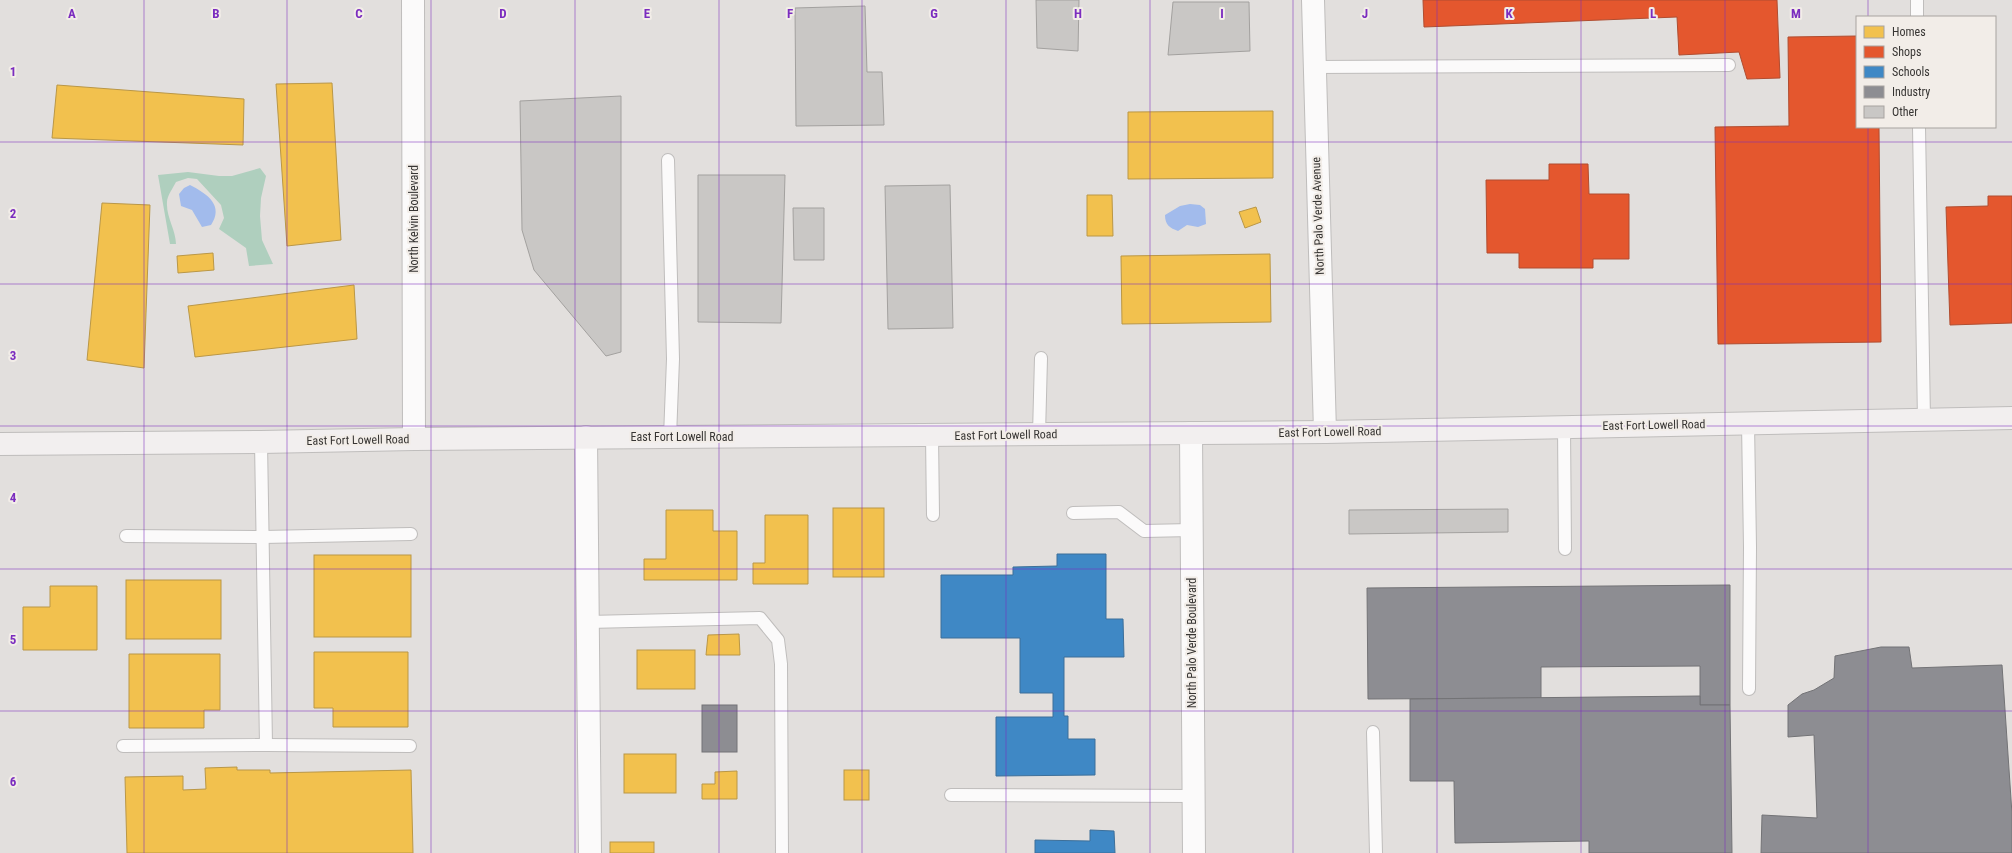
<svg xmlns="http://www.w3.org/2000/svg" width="2012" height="853" viewBox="0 0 2012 853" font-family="'Roboto Condensed',sans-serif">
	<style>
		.green { fill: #afcfbe }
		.water { fill: #a2bbec }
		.homes { fill: #f2c14e; stroke: #ba9746 }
		.shops { fill: #e4572e; stroke: #b04d30 }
		.schools { fill: #3f88c5; stroke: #3d6f99 }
		.industry { fill: #8d8d92; stroke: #737376 }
		.building { fill: #c9c7c5; stroke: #a3a19f }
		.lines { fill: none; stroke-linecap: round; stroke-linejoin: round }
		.lane-casing { stroke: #bfbdbc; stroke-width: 14 }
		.street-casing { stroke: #bfbdbc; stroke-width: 24 }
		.secondary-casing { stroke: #bfbdbc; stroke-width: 24 }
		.lane { stroke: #fbfafa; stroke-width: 12 }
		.street { stroke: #fbfafa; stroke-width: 22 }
		.secondary { stroke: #f2efef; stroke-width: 22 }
		.grid { fill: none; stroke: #7b2cbf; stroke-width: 1; stroke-opacity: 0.55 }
		.labels { text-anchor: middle; stroke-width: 4; stroke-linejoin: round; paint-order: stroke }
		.street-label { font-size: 12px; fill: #373533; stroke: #f2ede8 }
		.grid-label { font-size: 13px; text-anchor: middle; font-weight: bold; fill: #7b2cbf; stroke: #f2ede8; stroke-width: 4; stroke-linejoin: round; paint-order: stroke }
	</style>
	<rect width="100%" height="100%" fill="#e2dfdd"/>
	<!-- green -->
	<path class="green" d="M 260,168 L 266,176 L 261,198 L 260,216 L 262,240 L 273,264 L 249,266 L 246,248 L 219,229 L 224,218 L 221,205 L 197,179 L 188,178 L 176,182 C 173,188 167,196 167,202 C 166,217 176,230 176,244 L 170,244 L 158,175 L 188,172 L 219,176 L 232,176 Z"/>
	<!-- water -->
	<g class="water">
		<path d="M 190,185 C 208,194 224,206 211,225 L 202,227 L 192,210 L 181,206 L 179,194 L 184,188 Z"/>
		<path d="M 1190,204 L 1200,205 L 1205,209 L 1206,224 L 1198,227 L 1187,225 L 1178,231 C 1170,228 1165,225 1165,215 L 1180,206 Z"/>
	</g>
	<!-- homes -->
	<g class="homes">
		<path d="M 332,83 L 341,240 L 287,246 L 276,84 Z"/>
		<path d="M 57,85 L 244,99 L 243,145 L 52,138 Z"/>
		<path d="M 1273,111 L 1273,178 L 1128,179 L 1128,112 Z"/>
		<path d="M 1087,195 L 1112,195 L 1113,236 L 1087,236 Z"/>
		<path d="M 102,203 L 150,205 L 144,368 L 87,360 Z"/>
		<path d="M 1256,207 L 1261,222 L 1245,228 L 1239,212 Z"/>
		<path d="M 213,253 L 214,270 L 178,273 L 177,256 Z"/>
		<path d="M 1270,254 L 1271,322 L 1122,324 L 1121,256 Z"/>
		<path d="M 354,285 L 357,339 L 195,357 L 188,306 Z"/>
		<rect x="833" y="508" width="51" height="69"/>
		<path d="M 666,510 L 713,510 L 713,531 L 737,531 L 737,580 L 644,580 L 644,559 L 666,559 Z"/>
		<path d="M 765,515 L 808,515 L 808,584 L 753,584 L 753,563 L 765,563 Z"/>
		<rect x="314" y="555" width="97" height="82"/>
		<rect x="126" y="580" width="95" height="59"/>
		<path d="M 50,586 L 97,586 L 97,650 L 23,650 L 23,607 L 50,607 Z"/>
		<path d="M 739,634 L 740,655 L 706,655 L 708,635 Z"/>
		<rect x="637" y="650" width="58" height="39"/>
		<path d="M 314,652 L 408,652 L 408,727 L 333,727 L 333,708 L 314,708 Z"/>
		<path d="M 129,654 L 220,654 L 220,710 L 204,710 L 204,728 L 129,728 Z"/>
		<rect x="624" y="754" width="52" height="39"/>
		<path d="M 237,767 L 237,770 L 270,770 L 270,773 L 411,770 L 413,853 L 127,853 L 125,777 L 183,776 L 183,790 L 206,789 L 205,768 Z"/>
		<rect x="844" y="770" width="25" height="30"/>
		<path d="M 737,771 L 737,799 L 702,799 L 702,784 L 715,784 L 715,772 Z"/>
		<rect x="610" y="842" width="44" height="11"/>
	</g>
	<!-- shops -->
	<g class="shops">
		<path d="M 1423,0 L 1777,0 L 1780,78 L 1747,79 L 1739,52 L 1679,55 L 1677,17 L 1424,27 Z"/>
		<path d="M 1857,36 L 1857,127 L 1879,127 L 1881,342 L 1718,344 L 1715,127 L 1789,126 L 1788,37 Z"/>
		<path d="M 1549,164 L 1588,164 L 1589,194 L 1629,194 L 1629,259 L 1593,259 L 1593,268 L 1519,268 L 1519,253 L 1487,253 L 1486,180 L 1549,180 Z"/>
		<path d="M 1988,196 L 2012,196 L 2012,323 L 1950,325 L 1946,207 L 1988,206 Z"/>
	</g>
	<!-- schools -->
	<g class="schools">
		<path d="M 1057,554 L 1106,554 L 1106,619 L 1123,619 L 1124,657 L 1064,657 L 1064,716 L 1068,716 L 1068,739 L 1095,739 L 1095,775 L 996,776 L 996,717 L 1053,717 L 1053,693 L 1020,693 L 1020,638 L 941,638 L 941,575 L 1013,575 L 1013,567 L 1057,566 Z"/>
		<path d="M 1090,830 L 1114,831 L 1115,853 L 1035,853 L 1035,840 L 1090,841 Z"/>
	</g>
	<!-- industry -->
	<g class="industry">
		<path d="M 1730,585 L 1730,705 L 1700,705 L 1700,666 L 1541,667 L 1541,698 L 1368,699 L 1367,588 Z"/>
		<path d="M 1881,647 L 1909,647 L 1912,668 L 2002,665 L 2012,814 L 2012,853 L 1761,853 L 1762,815 L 1817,818 L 1814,735 L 1788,737 L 1788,705 L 1802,694 L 1814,690 L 1834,678 L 1835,656 Z"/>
		<path d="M 1700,696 L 1700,705 L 1730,705 L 1732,853 L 1589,853 L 1589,841 L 1455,843 L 1454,781 L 1410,781 L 1410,699 Z"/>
		<rect x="702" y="705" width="35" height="47"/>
	</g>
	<!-- building -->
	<g class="building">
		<path d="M 1036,0 L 1079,0 L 1078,51 L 1037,48 Z"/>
		<path d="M 1173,2 L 1249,2 L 1250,51 L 1168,55 Z"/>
		<path d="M 865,6 L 867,72 L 882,72 L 884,125 L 796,126 L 795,8 Z"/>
		<path d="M 621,96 L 621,352 L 606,356 L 534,270 L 522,230 L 520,101 Z"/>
		<path d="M 698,175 L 785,175 L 781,323 L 698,322 Z"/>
		<path d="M 950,185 L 953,328 L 888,329 L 885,186 Z"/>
		<path d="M 793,208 L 824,208 L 824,260 L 794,260 Z"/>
		<path d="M 1508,509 L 1508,532 L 1349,534 L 1349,510 Z"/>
	</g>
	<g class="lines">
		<!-- lane casing -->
		<g class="lane-casing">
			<g id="lane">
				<path d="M 1917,0 L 1917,17"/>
				<path d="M 1314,67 L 1729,65"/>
				<path d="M 1919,127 L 1924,420"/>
				<path d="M 668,160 L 673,359 L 670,437"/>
				<path d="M 1748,423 L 1750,547 L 1749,689"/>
				<path d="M 1564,427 L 1565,549"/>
				<path d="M 1039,434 L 1041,358"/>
				<path d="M 932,435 L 933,515"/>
				<path d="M 1073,513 L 1119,512 L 1144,531 L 1191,530"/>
				<path d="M 126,536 L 263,537 L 411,534"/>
				<path d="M 588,622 L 760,618 L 778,640 L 781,664 L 782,853"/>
				<path d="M 1373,732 L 1376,853"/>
				<path d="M 266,745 L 410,746"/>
				<path d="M 123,746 L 266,745 L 261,442"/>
				<path d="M 951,795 L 1193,796"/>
			</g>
		</g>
		<!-- street casing -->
		<g class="street-casing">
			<g id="street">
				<path d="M 413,0 L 414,439"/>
				<path d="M 1313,0 L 1325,432"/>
				<path d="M 1191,433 L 1194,853"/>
				<path d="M 586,437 L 590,853"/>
			</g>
		</g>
		<!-- secondary casing -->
		<g class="secondary-casing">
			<path id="secondary" d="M 0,444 L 261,442 L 414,439 L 1325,432 L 2012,418"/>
		</g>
		<!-- lane -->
		<use href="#lane" class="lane"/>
		<!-- street -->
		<use href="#street" class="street"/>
		<!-- secondary -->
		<use href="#secondary" class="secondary"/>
	</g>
	<!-- grid -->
	<path class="grid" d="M 144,0 L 144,853M 287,0 L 287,853M 431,0 L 431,853M 575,0 L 575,853M 719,0 L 719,853M 862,0 L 862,853M 1006,0 L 1006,853M 1150,0 L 1150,853M 1293,0 L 1293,853M 1437,0 L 1437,853M 1581,0 L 1581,853M 1725,0 L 1725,853M 1868,0 L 1868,17M 1868,127 L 1868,853M 0,142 L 2012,142M 0,284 L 2012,284M 0,426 L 2012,426M 0,569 L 2012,569M 0,711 L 2012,711"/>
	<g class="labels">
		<!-- street labels -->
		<g class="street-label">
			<text transform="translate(1318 216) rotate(-92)" y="4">North Palo Verde Avenue</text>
			<text transform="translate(414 219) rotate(-90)" y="4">North Kelvin Boulevard</text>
			<text transform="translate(1654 425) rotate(-1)" y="4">East Fort Lowell Road</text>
			<text transform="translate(1330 432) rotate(-1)" y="4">East Fort Lowell Road</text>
			<text transform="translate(1006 435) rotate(-1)" y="4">East Fort Lowell Road</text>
			<text x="682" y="441">East Fort Lowell Road</text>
			<text transform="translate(358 440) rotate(-1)" y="4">East Fort Lowell Road</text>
			<text transform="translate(1192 643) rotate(-90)" y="4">North Palo Verde Boulevard</text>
		</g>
	</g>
	<g class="grid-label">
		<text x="72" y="18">A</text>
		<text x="216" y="18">B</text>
		<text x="359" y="18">C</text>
		<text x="503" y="18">D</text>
		<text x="647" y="18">E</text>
		<text x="790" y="18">F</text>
		<text x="934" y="18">G</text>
		<text x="1078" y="18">H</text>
		<text x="1222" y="18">I</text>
		<text x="1365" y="18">J</text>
		<text x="1509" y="18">K</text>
		<text x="1653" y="18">L</text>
		<text x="1796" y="18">M</text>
		<text x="13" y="76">1</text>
		<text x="13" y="218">2</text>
		<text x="13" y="360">3</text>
		<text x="13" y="502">4</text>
		<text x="13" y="644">5</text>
		<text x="13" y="786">6</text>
	</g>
	<!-- legend -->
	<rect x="1856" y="16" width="140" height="112" fill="#f2ede8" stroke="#a7a3a0"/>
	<rect x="1864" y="26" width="20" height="12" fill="#f2c14e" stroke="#a7a3a0"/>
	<text x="1892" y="36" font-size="12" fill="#373533">Homes</text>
	<rect x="1864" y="46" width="20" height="12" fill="#e4572e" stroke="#a7a3a0"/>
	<text x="1892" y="56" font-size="12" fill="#373533">Shops</text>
	<rect x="1864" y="66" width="20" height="12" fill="#3f88c5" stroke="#a7a3a0"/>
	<text x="1892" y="76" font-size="12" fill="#373533">Schools</text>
	<rect x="1864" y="86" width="20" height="12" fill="#8d8d92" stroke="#a7a3a0"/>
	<text x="1892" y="96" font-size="12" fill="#373533">Industry</text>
	<rect x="1864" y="106" width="20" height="12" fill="#c9c7c5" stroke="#a7a3a0"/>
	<text x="1892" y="116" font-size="12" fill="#373533">Other</text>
</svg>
